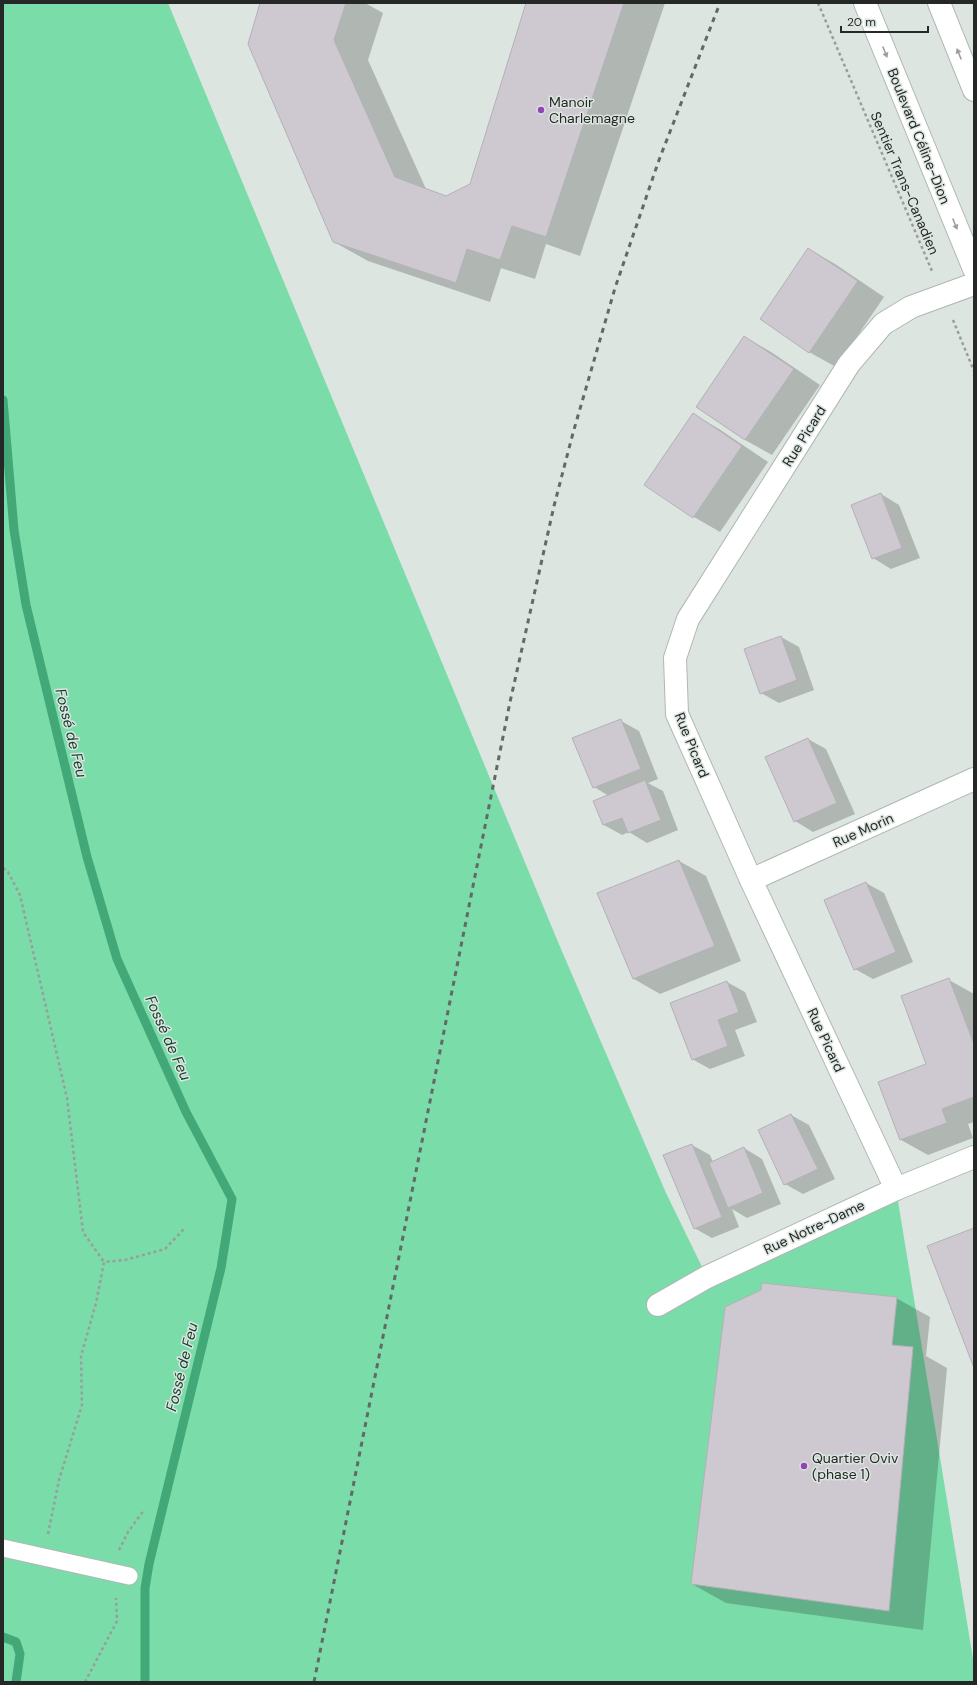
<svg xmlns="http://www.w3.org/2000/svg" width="977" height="1685" viewBox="0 0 977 1685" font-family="'DM Sans',sans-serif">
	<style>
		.green { fill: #7adca9 }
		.shadow { fill: #0003 }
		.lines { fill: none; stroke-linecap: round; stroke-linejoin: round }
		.stream { stroke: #43a877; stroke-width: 9 }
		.building { fill: #cec9d1; stroke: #b4b0b7 }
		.lane-casing { stroke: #b0b8b3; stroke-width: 19 }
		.street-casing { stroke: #b0b8b3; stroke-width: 24 }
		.primary-casing { stroke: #b0b8b3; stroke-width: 24 }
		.path { stroke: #989f9b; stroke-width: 2.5; stroke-dasharray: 3 3; stroke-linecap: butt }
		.lane { stroke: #fff; stroke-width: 17 }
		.street { stroke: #fff; stroke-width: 22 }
		.primary { stroke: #fff; stroke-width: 22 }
		.rail { stroke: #646966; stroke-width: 3; stroke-dasharray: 5 5; stroke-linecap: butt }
		.oneway { fill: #9d9e9d }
		.poi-dot { fill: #9146b8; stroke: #dce5e0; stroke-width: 1.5 }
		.labels { text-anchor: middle; stroke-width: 3; stroke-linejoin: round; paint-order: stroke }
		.poi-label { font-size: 14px; fill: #252826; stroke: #dce5e0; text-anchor: start }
		.street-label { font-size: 14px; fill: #252826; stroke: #dce5e0 }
		.water-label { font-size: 15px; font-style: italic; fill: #133e29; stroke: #dce5e0 }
	</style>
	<rect width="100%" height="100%" fill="#dce5e0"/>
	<!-- green -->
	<path class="green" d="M 3,3 L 168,3 L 558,942 L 666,1193 L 707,1277 L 896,1189 L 974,1665 L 974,1682 L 3,1682 Z"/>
	<!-- shadow -->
	<g class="shadow">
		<path d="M 261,3 L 365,3 L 383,13 L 368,60 L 426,189 L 446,197 L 471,184 L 527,3 L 665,3 L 580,256 L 546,244 L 535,279 L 501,268 L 490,302 L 368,261 L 334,242 Z"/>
		<path d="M 809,249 L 835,264 L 884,297 L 836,367 L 809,352 Z"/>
		<path d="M 745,337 L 771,352 L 820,385 L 772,455 L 745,440 L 697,407 Z"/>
		<path d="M 693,414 L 719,429 L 768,462 L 720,532 L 694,517 L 645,484 Z"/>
		<path d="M 881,494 L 899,505 L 920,558 L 891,569 L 873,558 Z"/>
		<path d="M 781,637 L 799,647 L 814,690 L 779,703 L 761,693 Z"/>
		<path d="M 621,721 L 639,731 L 658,779 L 648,783 L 663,791 L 678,830 L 647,843 L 629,832 L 622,835 L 604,825 L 594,801 L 609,796 L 594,787 Z"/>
		<path d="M 808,739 L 826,749 L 855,814 L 813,832 L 795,821 Z"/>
		<path d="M 679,861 L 706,876 L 741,961 L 660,994 L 634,979 L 599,894 Z"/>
		<path d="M 866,883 L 884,893 L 913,962 L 873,979 L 855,969 Z"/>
		<path d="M 949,980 L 974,994 L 974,1122 L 968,1124 L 973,1138 L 928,1155 L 901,1140 L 928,1064 Z"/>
		<path d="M 727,982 L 745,992 L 757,1022 L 735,1030 L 745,1056 L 710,1069 L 692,1059 Z"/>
		<path d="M 791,1115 L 809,1125 L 835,1179 L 803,1194 L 785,1184 Z"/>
		<path d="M 692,1145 L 710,1155 L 713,1162 L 744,1148 L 762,1159 L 781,1204 L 747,1218 L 732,1209 L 739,1227 L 712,1238 L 694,1228 Z"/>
		<path d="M 896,1298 L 930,1317 L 926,1356 L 947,1368 L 923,1630 L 726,1603 L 692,1584 Z"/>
	</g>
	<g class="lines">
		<!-- stream -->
		<g class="stream">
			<path d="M 3,400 L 14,530 L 26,605 L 87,857 L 117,959 L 186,1112 L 232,1199 L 221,1268 L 149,1564 L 145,1588 L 145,1682"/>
			<path d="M 3,1637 L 16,1642 L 20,1654 L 16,1682"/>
		</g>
	</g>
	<!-- building -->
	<g class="building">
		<path d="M 260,3 L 346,3 L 334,40 L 395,177 L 446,196 L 470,184 L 526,3 L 624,3 L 546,237 L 512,226 L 500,260 L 467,249 L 456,283 L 333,242 L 248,44 Z"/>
		<path d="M 808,248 L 858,281 L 809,353 L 760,319 Z"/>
		<path d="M 744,336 L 794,369 L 745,440 L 696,407 Z"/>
		<path d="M 693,413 L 742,446 L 693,518 L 644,485 Z"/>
		<path d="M 881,493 L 902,548 L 872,559 L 851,505 Z"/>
		<path d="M 781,636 L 797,680 L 760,694 L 744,649 Z"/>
		<path d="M 621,719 L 641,769 L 593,788 L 572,738 Z"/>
		<path d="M 808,738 L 837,803 L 794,822 L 765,757 Z"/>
		<path d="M 645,780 L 661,820 L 628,833 L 622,818 L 603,825 L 593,801 Z"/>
		<path d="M 679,860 L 715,946 L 633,979 L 597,893 Z"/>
		<path d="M 866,882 L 896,952 L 854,970 L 824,900 Z"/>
		<path d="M 949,978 L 974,1044 L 974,1097 L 942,1109 L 947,1123 L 900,1140 L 878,1082 L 926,1064 L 901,996 Z"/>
		<path d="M 727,981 L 739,1012 L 718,1020 L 728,1046 L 692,1060 L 670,1003 Z"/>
		<path d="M 791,1114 L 818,1169 L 784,1185 L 758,1130 Z"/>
		<path d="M 692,1144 L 722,1217 L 694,1229 L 663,1155 Z"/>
		<path d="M 744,1147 L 763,1193 L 728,1208 L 709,1163 Z"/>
		<path d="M 974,1228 L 974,1368 L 927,1246 Z"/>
		<path d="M 762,1283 L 897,1297 L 892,1345 L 913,1347 L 889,1611 L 691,1584 L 725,1307 L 761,1290 Z"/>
	</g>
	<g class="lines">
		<!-- lane casing -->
		<g class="lane-casing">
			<path id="lane" d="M 3,1548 L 129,1576"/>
		</g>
		<!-- street casing -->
		<g class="street-casing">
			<g id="street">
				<path d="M 751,880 L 974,779"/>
				<path d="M 896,1189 L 751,880 L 677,714 L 675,658 L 688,619 L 849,364 L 883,324 L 911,307 L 974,284"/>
				<path d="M 658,1305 L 707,1277 L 896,1189 L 974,1157"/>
			</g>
		</g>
		<!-- primary casing -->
		<g class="primary-casing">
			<g id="primary">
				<path d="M 865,3 L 974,269"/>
				<path d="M 939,3 L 974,90"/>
			</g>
		</g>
		<!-- path -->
		<g class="path">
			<path d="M 818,3 L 932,271"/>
			<path d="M 953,320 L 974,371"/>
			<path d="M 3,868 L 8,872 L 20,895 L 67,1098 L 83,1232 L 104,1262"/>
			<path d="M 48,1534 L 59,1480 L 82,1405 L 81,1356 L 96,1303 L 104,1262 L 125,1260 L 165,1249 L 184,1229"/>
			<path d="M 119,1550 L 128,1532 L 144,1510"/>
			<path d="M 85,1682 L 117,1621 L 116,1598"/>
		</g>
		<!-- lane -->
		<use href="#lane" class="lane"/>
		<!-- street -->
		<use href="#street" class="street"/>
		<!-- primary -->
		<use href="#primary" class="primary"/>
		<!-- rail -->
		<path class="rail" d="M 314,1682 L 479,856 L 510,702 L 554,506 L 573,433 L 615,288 L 659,160 L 720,3"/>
	</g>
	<!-- one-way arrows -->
	<defs><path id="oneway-solid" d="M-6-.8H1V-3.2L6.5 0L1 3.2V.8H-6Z"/></defs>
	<g class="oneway">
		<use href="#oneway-solid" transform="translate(885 52) rotate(68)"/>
		<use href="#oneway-solid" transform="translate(959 54) rotate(-112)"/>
		<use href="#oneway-solid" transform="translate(955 224) rotate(68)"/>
	</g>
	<!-- markers -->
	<g class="poi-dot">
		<circle cx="541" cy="110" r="4"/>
		<circle cx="804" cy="1466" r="4"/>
	</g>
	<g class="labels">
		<!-- poi labels -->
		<g class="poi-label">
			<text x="549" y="107">Manoir<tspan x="549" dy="16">Charlemagne</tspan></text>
			<text x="812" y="1463">Quartier Oviv<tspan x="812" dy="16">(phase 1)</tspan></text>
		</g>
		<!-- street labels -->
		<g class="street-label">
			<text transform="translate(919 136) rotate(68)" y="5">Boulevard Céline-Dion</text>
			<text transform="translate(905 183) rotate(67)" y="5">Sentier Trans-Canadien</text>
			<text transform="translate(804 436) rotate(-58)" y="5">Rue Picard</text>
			<text transform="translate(692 745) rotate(68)" y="5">Rue Picard</text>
			<text transform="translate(863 830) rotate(-24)" y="5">Rue Morin</text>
			<text transform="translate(826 1040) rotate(65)" y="5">Rue Picard</text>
			<text transform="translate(814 1227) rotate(-25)" y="5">Rue Notre-Dame</text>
		</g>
		<!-- water labels -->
		<g class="water-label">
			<text transform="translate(71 733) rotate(76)" y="5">Fossé de Feu</text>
			<text transform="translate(168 1038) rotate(66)" y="5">Fossé de Feu</text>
			<text transform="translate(182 1367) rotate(-76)" y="5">Fossé de Feu</text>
		</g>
	</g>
	<!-- border -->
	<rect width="977" height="1685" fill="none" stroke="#252826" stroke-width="8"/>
	<!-- scale -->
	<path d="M841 26v6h87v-6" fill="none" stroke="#252826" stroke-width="2"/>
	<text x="847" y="26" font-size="12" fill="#252826" stroke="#dce5e0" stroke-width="3" paint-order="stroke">20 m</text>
</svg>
